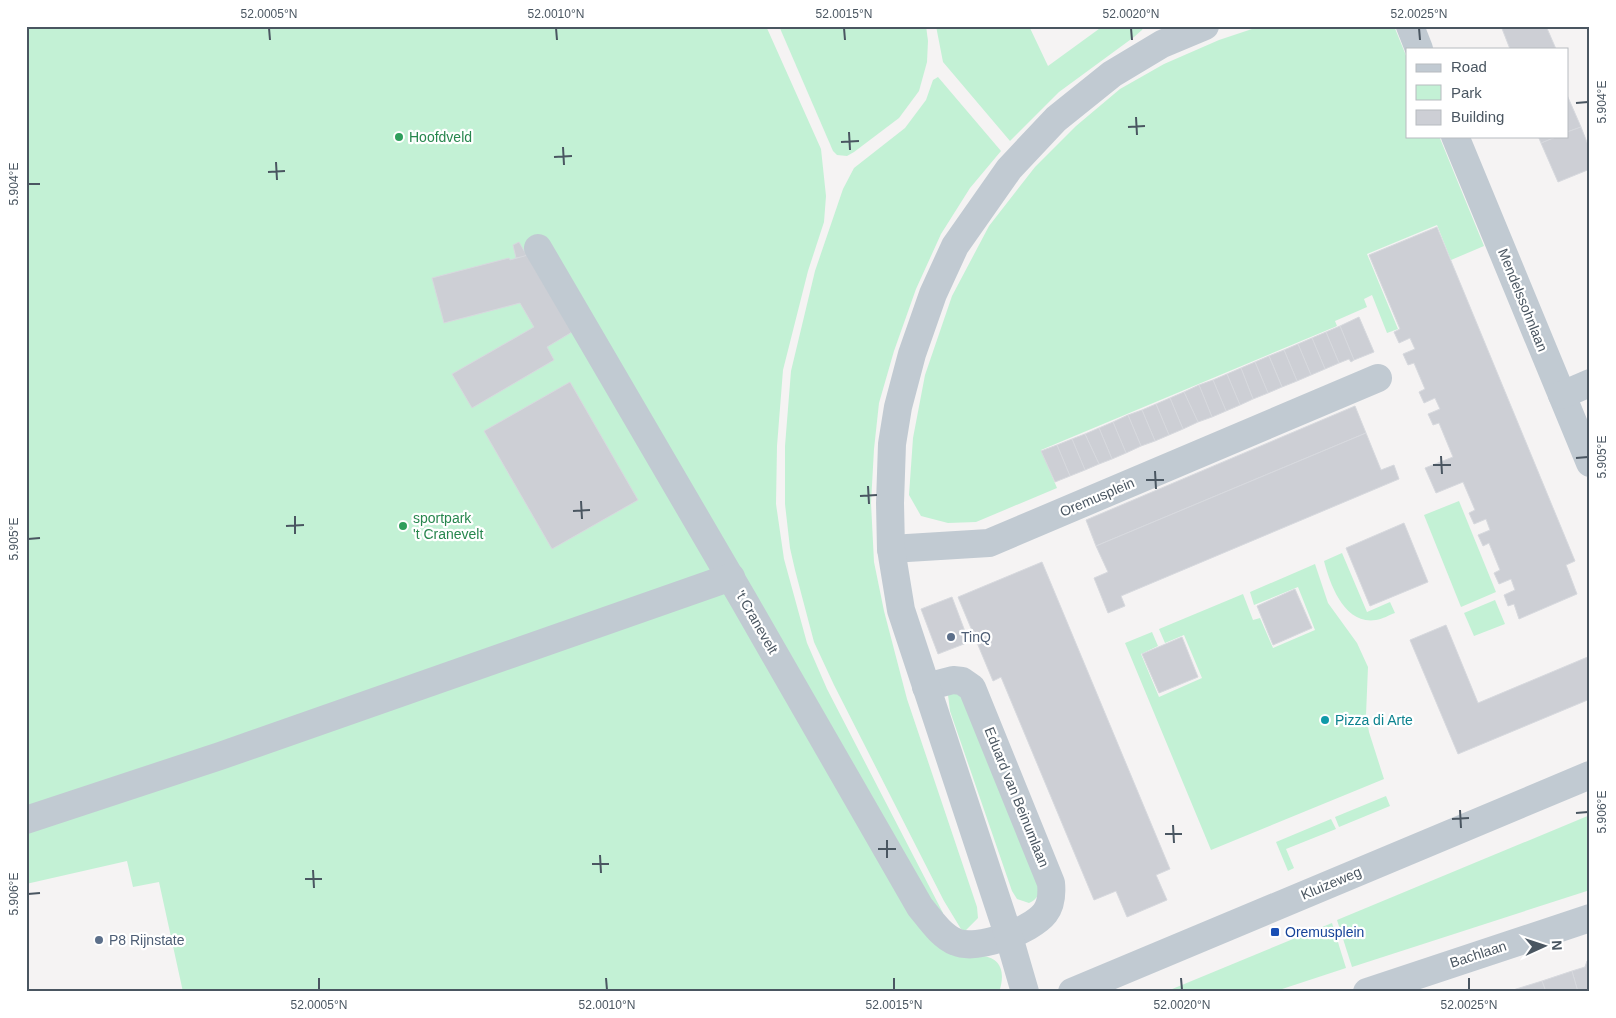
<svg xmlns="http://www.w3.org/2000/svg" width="1616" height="1018" viewBox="0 0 1616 1018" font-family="Helvetica,sans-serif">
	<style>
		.green { fill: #c3f1d5 }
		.building { fill: #cdcfd5; stroke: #d7d9de }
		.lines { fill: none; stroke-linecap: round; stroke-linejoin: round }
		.minor { stroke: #c1cad2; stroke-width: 28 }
		.ticks { fill: none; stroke: #4a5661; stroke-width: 2 }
		.leisure-dot { fill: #2e9e5b; stroke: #fff; stroke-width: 2 }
		.service-dot { fill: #5c6f8a; stroke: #fff; stroke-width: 2 }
		.culture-dot { fill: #0f9aa8; stroke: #fff; stroke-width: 2 }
		.transit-dot { fill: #1a4fb4; stroke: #fff; stroke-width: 2 }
		.labels { text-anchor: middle; stroke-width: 4.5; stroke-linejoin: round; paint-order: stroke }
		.leisure-label { font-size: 14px; fill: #27864d; stroke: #fff; text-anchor: start }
		.street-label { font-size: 14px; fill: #4a5661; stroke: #fff }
		.service-label { font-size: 14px; fill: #4e5e75; stroke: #fff; text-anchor: start }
		.culture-label { font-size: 14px; fill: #0d838f; stroke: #fff; text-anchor: start }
		.transit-label { font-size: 14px; fill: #164399; stroke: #fff; text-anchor: start }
		.neatline { fill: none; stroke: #4a5661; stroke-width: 2 }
		.ticks-label { font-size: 12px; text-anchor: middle; fill: #4a5661 }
	</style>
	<rect width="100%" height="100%" fill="#f5f3f3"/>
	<!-- green -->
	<g class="green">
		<path d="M 26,26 L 766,26 L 821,149 L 826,196 L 824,222 L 808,271 L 783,370 L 777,446 L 776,504 L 784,559 L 807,643 L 827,689 L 943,913 L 942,915 L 912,911 L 982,956 C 1003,958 1005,975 999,992 L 183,992 L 159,882 L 133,887 L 127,861 L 26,884 Z"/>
		<path d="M 779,26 L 926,26 L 928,41 L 927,62 L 919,91 L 899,118 L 854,152 L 847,156 L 837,155 L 833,151 Z"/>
		<path d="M 936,26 L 1029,26 L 1048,66 L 1103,26 L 1144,26 L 1142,30 L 1134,37 L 1059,92 L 1010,141 L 943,62 Z"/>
		<path d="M 1261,26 L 1394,26 L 1407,58 L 1407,136 L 1439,136 L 1484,246 L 1451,260 L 1437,225 L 1367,254 L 1398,329 L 1387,333 L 1372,295 L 1364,299 L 1367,307 L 1335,321 L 1337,326 L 1041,450 L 1057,488 L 976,522 L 948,523 L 921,516 L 909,495 L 913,438 L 925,375 L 952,296 L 989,226 L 1035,167 L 1076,126 L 1120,89 L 1164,64 L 1219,40 Z"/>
		<path d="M 938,77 L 1001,151 L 970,188 L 941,234 L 916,289 L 894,351 L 879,403 L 874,449 L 871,503 L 874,562 L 884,611 L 907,699 L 977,907 L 978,918 L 965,931 L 961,929 L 944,901 L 834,685 L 814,642 L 795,570 L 790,548 L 785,504 L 785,446 L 791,371 L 815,271 L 843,189 L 854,168 L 905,128 L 926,100 L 933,80 Z"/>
		<path d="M 1459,501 L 1496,592 L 1461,607 L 1424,515 Z"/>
		<path d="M 1342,553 L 1367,612 L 1390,602 L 1395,613 C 1389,615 1383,619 1376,620 C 1344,625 1330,584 1324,561 Z"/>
		<path d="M 1315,564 L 1328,603 L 1357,643 L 1368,667 L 1366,715 L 1369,732 L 1384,779 L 1211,850 L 1125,643 L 1152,632 L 1158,646 L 1141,654 L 1159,697 L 1202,678 L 1184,635 L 1165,643 L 1159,629 L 1243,594 L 1253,620 L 1260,618 L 1273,648 L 1315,630 L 1298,587 L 1254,605 L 1250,592 Z"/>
		<path d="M 1495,600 L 1505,624 L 1474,636 L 1464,613 Z"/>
		<path d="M 950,690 L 962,695 L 1039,881 C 1039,892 1040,898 1029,903 L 1017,899 L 1012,891 L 950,711 L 948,695 Z"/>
		<path d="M 1386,796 L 1390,806 L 1339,827 L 1335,817 Z"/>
		<path d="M 1590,815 L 1590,890 L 1352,967 L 1337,920 Z"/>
		<path d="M 1331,819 L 1336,829 L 1286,849 L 1294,868 L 1288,871 L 1276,842 Z"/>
		<path d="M 1332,923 L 1346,968 L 1273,992 L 1165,992 Z"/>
	</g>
	<!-- building -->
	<g class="building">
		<path d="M 1501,26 L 1546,26 L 1556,49 L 1510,49 Z"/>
		<path d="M 1567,95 L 1581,127 L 1567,132 Z"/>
		<path d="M 1581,127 L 1590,150 L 1590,169 L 1558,182 L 1541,143 L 1558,136 L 1567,136 L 1567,132 Z"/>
		<path d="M 1538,136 L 1558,136 L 1541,143 Z"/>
		<path d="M 1437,227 L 1575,561 L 1566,565 L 1577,594 L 1519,619 L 1514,604 L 1508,606 L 1504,595 L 1515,590 L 1511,579 L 1499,584 L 1494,573 L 1500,570 L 1489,543 L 1483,546 L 1478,535 L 1490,530 L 1486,519 L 1474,524 L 1469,513 L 1475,510 L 1463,482 L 1436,493 L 1425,468 L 1453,457 L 1439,423 L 1433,425 L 1428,414 L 1440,409 L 1435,398 L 1424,403 L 1419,392 L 1425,389 L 1414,363 L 1408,365 L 1403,354 L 1415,349 L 1410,338 L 1399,343 L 1394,332 L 1400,329 L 1369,255 Z"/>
		<path d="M 519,242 L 527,256 L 516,258 L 513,245 Z"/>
		<path d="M 528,255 L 572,332 L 547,347 L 554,360 L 472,408 L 452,374 L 534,327 L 520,303 L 444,323 L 432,278 L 509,258 L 510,260 Z"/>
		<path d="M 1359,317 L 1374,352 L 1354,360 L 1340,326 Z"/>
		<path d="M 1340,326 L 1354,360 L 1351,362 L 1349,359 L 1339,363 L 1326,332 Z"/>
		<path d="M 1326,332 L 1339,363 L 1325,369 L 1312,338 Z"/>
		<path d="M 1312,338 L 1325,369 L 1311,375 L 1298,344 Z"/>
		<path d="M 1298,344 L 1311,375 L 1297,381 L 1284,350 Z"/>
		<path d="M 1284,350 L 1297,381 L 1282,387 L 1269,356 Z"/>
		<path d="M 1269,356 L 1282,387 L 1268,393 L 1255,362 Z"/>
		<path d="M 1255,362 L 1268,393 L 1253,399 L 1241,368 Z"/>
		<path d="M 1241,368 L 1253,399 L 1240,405 L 1227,374 Z"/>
		<path d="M 1227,374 L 1240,405 L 1226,411 L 1213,380 Z"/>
		<path d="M 1213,380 L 1226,411 L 1212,417 L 1199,385 Z"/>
		<path d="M 570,382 L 638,500 L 552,549 L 484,431 Z"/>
		<path d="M 1199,385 L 1212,417 L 1198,422 L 1184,392 Z"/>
		<path d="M 1184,392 L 1198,422 L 1183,429 L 1170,398 Z"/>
		<path d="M 1170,398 L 1183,429 L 1169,435 L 1156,404 Z"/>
		<path d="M 1156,404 L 1169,435 L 1155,441 L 1142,410 Z"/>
		<path d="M 1355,406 L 1366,433 L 1096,546 L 1086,520 Z"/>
		<path d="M 1142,410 L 1155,441 L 1141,446 L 1128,415 Z"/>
		<path d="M 1128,415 L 1141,446 L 1126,453 L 1113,422 Z"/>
		<path d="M 1113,422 L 1126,453 L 1112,459 L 1099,428 Z"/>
		<path d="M 1099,428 L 1112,459 L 1099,464 L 1085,434 Z"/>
		<path d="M 1366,433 L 1381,470 L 1394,465 L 1399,479 L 1121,596 L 1125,606 L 1108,613 L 1094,578 L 1108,572 L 1096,546 Z"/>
		<path d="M 1085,434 L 1099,464 L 1085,470 L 1072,439 Z"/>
		<path d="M 1072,439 L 1085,470 L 1070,476 L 1057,445 Z"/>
		<path d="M 1057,445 L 1070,476 L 1055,482 L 1041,451 Z"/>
		<path d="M 1404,523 L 1428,582 L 1370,606 L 1346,548 Z"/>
		<path d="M 1042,562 L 1170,869 L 1156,875 L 1167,900 L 1127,917 L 1116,891 L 1094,900 L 1001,677 L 993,681 L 958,597 Z"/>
		<path d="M 1295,589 L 1312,628 L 1273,645 L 1257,606 Z"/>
		<path d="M 952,597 L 969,642 L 938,654 L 921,609 Z"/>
		<path d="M 1446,625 L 1478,703 L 1590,656 L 1590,699 L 1458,754 L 1410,640 Z"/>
		<path d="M 1182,637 L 1198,677 L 1159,693 L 1142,654 Z"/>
		<path d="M 1590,960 L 1590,992 L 1578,992 L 1572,971 L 1585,967 L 1587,961 Z"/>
		<path d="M 1572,971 L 1578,992 L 1546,992 L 1542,981 Z"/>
		<path d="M 1542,981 L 1546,992 L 1514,992 L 1513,990 Z"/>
	</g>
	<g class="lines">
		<!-- minor -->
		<g class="minor">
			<path d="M 1410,26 L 1419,49"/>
			<path d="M 1455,136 L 1590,463"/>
			<path d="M 538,248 L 743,599 L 920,907 C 930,919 941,936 956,942 C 977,951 1031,931 1045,913 C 1051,905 1052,893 1051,883 L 972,688 L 962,681 L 953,680 L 926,687"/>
			<path d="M 1562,395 L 1590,383"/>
			<path d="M 891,549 L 989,543 L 1378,378"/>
			<path d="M 26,820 L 220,756 L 731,577"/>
			<path d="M 1025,992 L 1009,937 L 901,610 L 891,549 L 890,503 L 892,444 L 898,407 L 912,354 L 933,294 L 955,246 L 1009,169 L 1056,119 L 1112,74 L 1162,44 L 1205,26"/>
			<path d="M 1072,992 L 1590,775"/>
			<path d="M 1367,992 L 1590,918"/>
		</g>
	</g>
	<!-- ticks -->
	<path class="ticks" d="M 269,28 L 270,40M 556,28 L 557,40M 844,28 L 845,40M 1131,28 L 1132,40M 1419,28 L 1420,40M 1576,103 L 1588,102M 1136,117 L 1137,135M 1128,127 L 1145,126M 849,132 L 850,150M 841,142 L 859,141M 563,147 L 564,165M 554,157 L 572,156M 276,162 L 277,180M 268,172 L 285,171M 28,184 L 40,184M 1441,456 L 1442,474M 1576,458 L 1588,457M 1433,465 L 1451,465M 1155,471 L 1156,489M 1146,480 L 1164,480M 868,486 L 869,504M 860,496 L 877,495M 581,501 L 582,519M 573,511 L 590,510M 295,516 L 295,534M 286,526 L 304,525M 28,539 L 40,538M 1460,810 L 1461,828M 1576,813 L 1588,812M 1452,819 L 1469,818M 1173,825 L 1174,843M 1165,834 L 1182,834M 887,840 L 887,858M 878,849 L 896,849M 600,855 L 601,873M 592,864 L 609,864M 313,870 L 314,888M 305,879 L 322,879M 28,894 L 40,893M 319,978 L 319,990M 606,978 L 607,990M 894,978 L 894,990M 1181,978 L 1182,990M 1469,978 L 1469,990"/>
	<!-- markers -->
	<g class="leisure-dot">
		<circle cx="399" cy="137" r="5"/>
		<circle cx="403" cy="526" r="5"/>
	</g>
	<g class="service-dot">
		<circle cx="951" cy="637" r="5"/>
		<circle cx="99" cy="940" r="5"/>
	</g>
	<circle class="culture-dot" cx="1325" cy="720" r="5"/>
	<rect class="transit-dot" x="1270" y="927" width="10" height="10" rx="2.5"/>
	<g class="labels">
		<!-- leisure labels -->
		<g class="leisure-label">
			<text x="409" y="142">Hoofdveld</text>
			<text x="413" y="523">sportpark<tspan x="413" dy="16">'t Cranevelt</tspan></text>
		</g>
		<!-- street labels -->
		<g class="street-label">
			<text transform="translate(1523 300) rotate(68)" y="5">Mendelssohnlaan</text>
			<text transform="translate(1097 497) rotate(-23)" y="5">Oremusplein</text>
			<text transform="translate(757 622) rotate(60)" y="5">'t Cranevelt</text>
			<text transform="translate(1017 797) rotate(68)" y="5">Eduard van Beinumlaan</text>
			<text transform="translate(1331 883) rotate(-23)" y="5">Kluizeweg</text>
			<text transform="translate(1478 954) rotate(-18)" y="5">Bachlaan</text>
		</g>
		<!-- service labels -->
		<g class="service-label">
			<text x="961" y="642">TinQ</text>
			<text x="109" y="945">P8 Rijnstate</text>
		</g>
		<!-- culture labels -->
		<g class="culture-label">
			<text x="1335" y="725">Pizza di Arte</text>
		</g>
		<!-- transit labels -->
		<g class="transit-label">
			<text x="1285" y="937">Oremusplein</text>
		</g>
	</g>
	<!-- border -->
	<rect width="1616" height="1018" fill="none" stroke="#ffffff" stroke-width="55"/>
	<!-- legend -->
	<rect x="1406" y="48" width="162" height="90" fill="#ffffff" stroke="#b7bbc0"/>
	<rect x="1416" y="64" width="25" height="8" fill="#c1cad2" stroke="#b7bbc0"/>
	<text x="1451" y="72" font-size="15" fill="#4a5661">Road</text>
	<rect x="1416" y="85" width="25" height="15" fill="#c3f1d5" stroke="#b7bbc0"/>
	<text x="1451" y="98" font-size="15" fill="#4a5661">Park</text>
	<rect x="1416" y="110" width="25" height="15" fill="#cdcfd5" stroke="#b7bbc0"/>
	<text x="1451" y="122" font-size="15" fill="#4a5661">Building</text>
	<!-- north arrow -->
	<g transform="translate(1544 946) rotate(87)" stroke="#ffffff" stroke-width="4" paint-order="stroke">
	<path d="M0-4L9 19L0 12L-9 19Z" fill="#4a5661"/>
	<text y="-8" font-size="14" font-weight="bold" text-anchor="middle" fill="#4a5661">N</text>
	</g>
	<rect x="28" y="28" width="1560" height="962" class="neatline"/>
	<g class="ticks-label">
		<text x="269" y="18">52.0005°N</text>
		<text x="556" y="18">52.0010°N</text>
		<text x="844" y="18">52.0015°N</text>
		<text x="1131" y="18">52.0020°N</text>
		<text x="1419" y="18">52.0025°N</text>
		<text transform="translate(1602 102) rotate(-90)" y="4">5.904°E</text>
		<text transform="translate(14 184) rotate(-90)" y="4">5.904°E</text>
		<text transform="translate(1602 457) rotate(-90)" y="4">5.905°E</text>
		<text transform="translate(14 539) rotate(-90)" y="4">5.905°E</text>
		<text transform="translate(1602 812) rotate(-90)" y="4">5.906°E</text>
		<text transform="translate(14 894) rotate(-90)" y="4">5.906°E</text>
		<text x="319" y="1009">52.0005°N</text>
		<text x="607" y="1009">52.0010°N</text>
		<text x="894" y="1009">52.0015°N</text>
		<text x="1182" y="1009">52.0020°N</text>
		<text x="1469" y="1009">52.0025°N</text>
	</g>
</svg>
